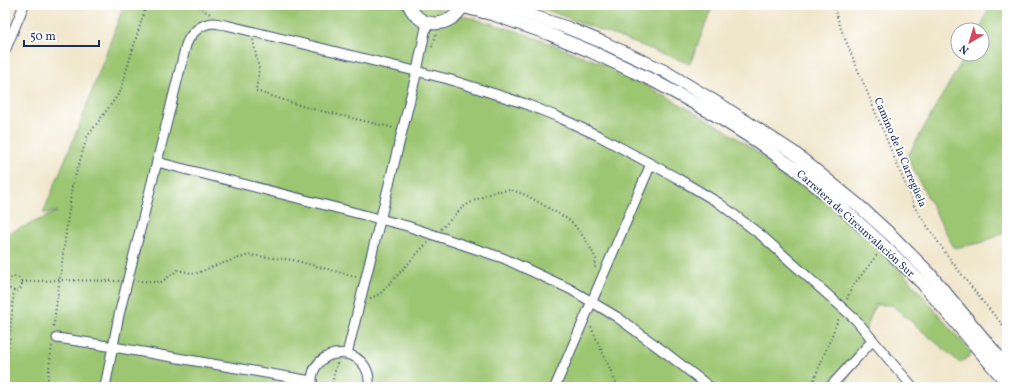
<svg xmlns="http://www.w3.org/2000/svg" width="1012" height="392" viewBox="0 0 1012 392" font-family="Vollkorn,serif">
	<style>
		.green { fill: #9cc672; stroke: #5c7a68 }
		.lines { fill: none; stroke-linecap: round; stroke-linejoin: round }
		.street-casing { stroke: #3b4a6e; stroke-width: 11 }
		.secondary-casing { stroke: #3b4a6e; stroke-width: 14 }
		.path { stroke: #3b4a6e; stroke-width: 2; stroke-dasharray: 1 3; stroke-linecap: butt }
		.street { stroke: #fff; stroke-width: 9 }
		.secondary { stroke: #fff; stroke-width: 12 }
		.labels { text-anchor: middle; stroke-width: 3.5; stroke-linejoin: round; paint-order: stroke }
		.street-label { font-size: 11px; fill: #1b2f5e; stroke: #fff }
	</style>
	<rect width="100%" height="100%" fill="#fff"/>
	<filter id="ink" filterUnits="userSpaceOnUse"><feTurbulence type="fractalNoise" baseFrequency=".025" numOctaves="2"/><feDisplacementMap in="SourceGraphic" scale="8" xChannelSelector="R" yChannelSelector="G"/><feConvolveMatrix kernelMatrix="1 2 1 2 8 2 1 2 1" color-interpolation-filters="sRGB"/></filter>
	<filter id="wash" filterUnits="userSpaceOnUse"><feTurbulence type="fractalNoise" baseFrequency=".012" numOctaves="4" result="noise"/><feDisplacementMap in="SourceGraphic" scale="16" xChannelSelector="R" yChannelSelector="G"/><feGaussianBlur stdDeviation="0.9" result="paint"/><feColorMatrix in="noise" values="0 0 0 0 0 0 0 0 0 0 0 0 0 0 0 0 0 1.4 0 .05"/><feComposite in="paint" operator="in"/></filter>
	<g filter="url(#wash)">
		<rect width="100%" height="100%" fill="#f0e6cb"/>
		<!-- green -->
		<g class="green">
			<path d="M 124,5 L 426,5 L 517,31 L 619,70 L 724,129 L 817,194 L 900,269 L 972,354 L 960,363 L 892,305 L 875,305 L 845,387 L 5,387 L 5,235 L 57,212 L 43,213 L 81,121 Z"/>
			<path d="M 534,5 L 713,5 L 690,64 Z"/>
			<path d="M 990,5 L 1007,5 L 1007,232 L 980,243 L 954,248 L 907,157 L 966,54 L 982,54 L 982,30 L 980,30 Z"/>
		</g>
	</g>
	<g filter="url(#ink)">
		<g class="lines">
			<!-- street casing -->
			<g class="street-casing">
				<g id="street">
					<path d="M 5,51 L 24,5"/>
					<path d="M 157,162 L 407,226 L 503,258 L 570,289 L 617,317 L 666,353 L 710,387"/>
					<path d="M 57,338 L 84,342 L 312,381"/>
					<path d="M 347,354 L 417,71 L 427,22"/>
					<path d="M 312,386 C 308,343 373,342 369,387"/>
					<path d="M 105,387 L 119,315 L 186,45 C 190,34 200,24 213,23 C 217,23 222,25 226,25 L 448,79 L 526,104 L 558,117 L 599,136 L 677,178 L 719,203 L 762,236 L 856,320 L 892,363 L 913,387"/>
					<path d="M 555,387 L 651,164"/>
					<path d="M 830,387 L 873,340"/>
				</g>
			</g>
			<!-- secondary casing -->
			<g class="secondary-casing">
				<g id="secondary">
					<path d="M 409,5 C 420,30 451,29 463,5"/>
					<path d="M 456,5 L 495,15 L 549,34 L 590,51 L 654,81 L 712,113 L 758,142 L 794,168 L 836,202 L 882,244 L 923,284 L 1007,383"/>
					<path d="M 501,5 L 568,28 L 602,42 L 664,71 L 727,109 L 793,152 L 858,205 L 892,236 L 929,273 L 1007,367"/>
				</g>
			</g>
			<!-- path -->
			<g class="path">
				<path d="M 195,5 L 210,14"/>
				<path d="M 833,5 L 841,29 L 915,208 L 947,255 L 979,297 L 1007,330"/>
				<path d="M 253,40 L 259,69 L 256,91 L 305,107 L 394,128"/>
				<path d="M 432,47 L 436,34"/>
				<path d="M 441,229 L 463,207 L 475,200 L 497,191 L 512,190 L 526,195 L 571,221 L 585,239 L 592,251 L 596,259 L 595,269"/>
				<circle cx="15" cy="284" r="7"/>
				<path d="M 137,281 L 161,282 L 178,270 L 195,274 L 217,265 L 249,255 L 293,260 L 357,277"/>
				<path d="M 22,282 L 59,280 L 119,281"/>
				<path d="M 370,298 L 380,294 L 428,242"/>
				<path d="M 847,299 L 852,287 L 876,256 L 879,256"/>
				<path d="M 591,327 L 618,387"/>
				<path d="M 53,330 L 72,187 L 87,137 L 120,92 L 146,5"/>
				<path d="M 5,387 L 14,290"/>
				<path d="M 47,387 L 52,344"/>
				<path d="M 331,387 L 337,363"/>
				<path d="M 811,387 L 839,318"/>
			</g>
			<!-- street -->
			<use href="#street" class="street"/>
			<!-- secondary -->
			<use href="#secondary" class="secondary"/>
		</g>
	</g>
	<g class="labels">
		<!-- street labels -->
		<g class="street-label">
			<text transform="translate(901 152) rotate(67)" y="4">Camino de la Carregüela</text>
			<text transform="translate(856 223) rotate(42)" y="4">Carretera de Circunvalación Sur</text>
		</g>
	</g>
	<!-- margin -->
	<rect width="1012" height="392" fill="none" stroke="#fff" stroke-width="20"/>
	<!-- north arrow -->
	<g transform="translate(970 42) rotate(218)"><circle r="19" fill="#ffffff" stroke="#a4acbf"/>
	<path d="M0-3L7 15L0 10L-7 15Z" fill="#d1495b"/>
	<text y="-6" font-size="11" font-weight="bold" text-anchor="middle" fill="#1b2f5e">N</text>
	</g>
	<!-- scale -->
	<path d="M24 40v6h75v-6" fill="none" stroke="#1b2f5e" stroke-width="2"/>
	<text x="30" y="40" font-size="12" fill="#1b2f5e" stroke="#ffffff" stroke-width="3" paint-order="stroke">50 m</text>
</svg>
